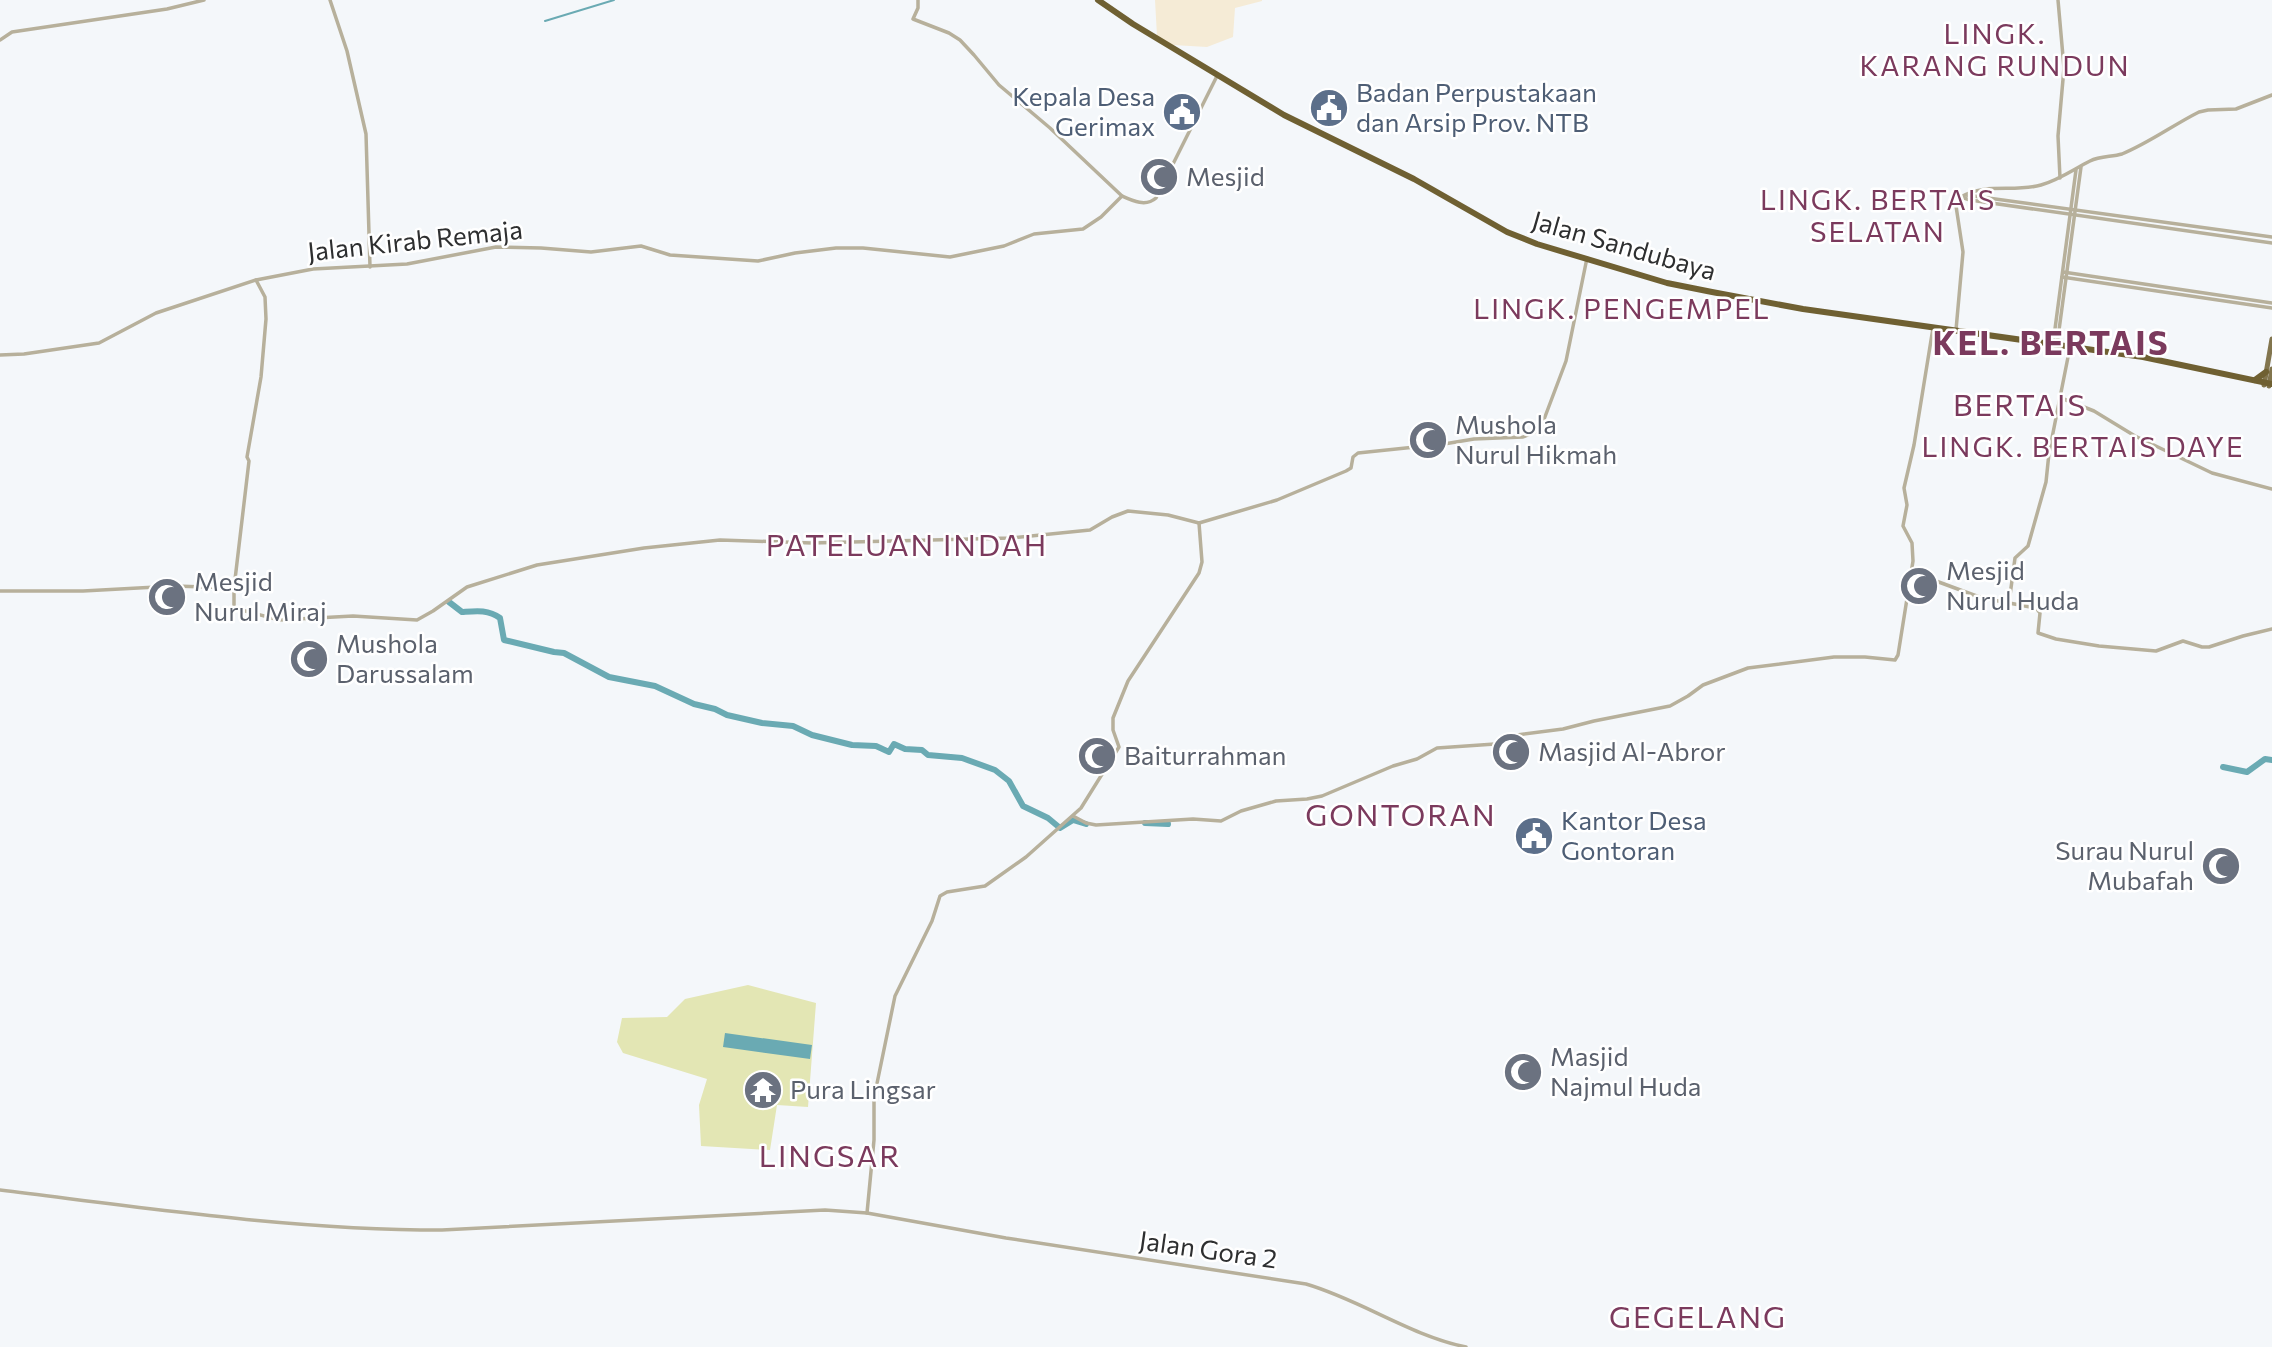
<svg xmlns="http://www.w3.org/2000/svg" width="2272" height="1347" viewBox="0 0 2272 1347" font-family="Commissioner,sans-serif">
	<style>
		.education { fill: #f5ebd6 }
		.green { fill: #e3e6b4 }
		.water { fill: #6aaab3 }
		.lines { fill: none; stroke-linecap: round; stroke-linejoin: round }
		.stream { stroke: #6aaab3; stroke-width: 2 }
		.river { stroke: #6aaab3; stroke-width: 6 }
		.minor { stroke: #b7b09b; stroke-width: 3.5 }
		.major { stroke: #82754e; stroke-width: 5 }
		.highway { stroke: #6f6032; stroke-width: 6 }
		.labels { text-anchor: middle; stroke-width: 5; stroke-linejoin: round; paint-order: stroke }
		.service-label { font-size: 26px; fill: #4e5e75; stroke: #fff; text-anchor: start }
		.worship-label { font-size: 26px; fill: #5b616d; stroke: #fff; text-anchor: start }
		.street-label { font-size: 26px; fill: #2e2f30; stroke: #fff }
		.neighbourhood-label { font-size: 28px; letter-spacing: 2px; fill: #7b3a5d; stroke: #fff }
		.quarter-label { font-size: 30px; letter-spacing: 2px; fill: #7b3a5d; stroke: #fff }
		.district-label { font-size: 33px; font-weight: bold; letter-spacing: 2px; fill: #7b3a5d; stroke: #fff }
	</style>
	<rect width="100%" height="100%" fill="#f4f7fa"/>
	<!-- education -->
	<path class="education" d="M 1155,0 L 1262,0 L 1262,1 L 1235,8 L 1233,37 L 1207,47 L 1173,45 L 1157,36 Z"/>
	<!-- green -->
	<path class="green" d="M 748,985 L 816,1003 L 808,1107 L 777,1105 L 770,1150 L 701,1146 L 699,1105 L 707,1079 L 623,1053 L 617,1042 L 622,1018 L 667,1017 L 685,999 Z"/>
	<!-- water -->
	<path class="water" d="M 725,1033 L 812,1045 L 810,1059 L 723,1047 Z"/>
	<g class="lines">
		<!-- stream -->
		<path class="stream" d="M 545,21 L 614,0"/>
		<!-- river -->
		<g class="river">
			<path d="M 449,602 L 462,612 C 475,611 488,609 500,618 L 504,640 L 554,652 L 564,653 L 609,677 L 655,686 L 694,704 L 715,709 L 727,715 L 762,723 L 793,726 L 812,735 L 852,745 L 876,746 L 889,752 L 894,744 L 905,749 L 922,750 L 928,755 L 962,758 L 995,770 L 1009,781 L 1023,806 L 1048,818 L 1060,828 L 1073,820 L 1086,824"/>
			<path d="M 2223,767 L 2247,772 L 2265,759 L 2272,760"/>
			<path d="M 1145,823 L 1168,824"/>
		</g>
		<!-- minor -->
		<g class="minor">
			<path d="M 330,0 L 347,51 L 366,134 L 370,267"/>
			<path d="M 918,0 L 918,8 L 913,19 L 949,33 L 960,40 L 974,55 L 999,85 L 1050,128 L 1122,196 C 1133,201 1146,207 1156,198 L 1217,76"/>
			<path d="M 2058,0 L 2064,68 L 2058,136 L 2060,178"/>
			<path d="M 0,40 L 12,32 L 167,9 L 204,0"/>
			<path d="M 1966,195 L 2272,237"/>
			<path d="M 1961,197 C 1986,182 2014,193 2041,185 C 2059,180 2074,169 2090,161 C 2100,156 2112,157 2122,154 C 2149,143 2173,125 2199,112 L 2208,110 L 2236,109 L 2272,95"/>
			<path d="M 1961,197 L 1970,200 L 2272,243"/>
			<path d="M 2063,272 L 2272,303"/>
			<path d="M 2062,277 L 2272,308"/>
			<path d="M 256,280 L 265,297 L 266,319 L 261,377 L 247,457 L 249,461 L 234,588 L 234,607 L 238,609 L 279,620 L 353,616 L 417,620 L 433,611 L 467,587 L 537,565 L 644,548 L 720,540 L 812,543 L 1011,538 L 1090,530 L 1112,517 L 1128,511 L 1168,515 L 1199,523 L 1277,500 L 1346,471 L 1351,468 L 1353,457 L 1358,453 L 1444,444 L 1474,439 L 1523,437 L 1540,430 L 1566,361 L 1587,258"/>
			<path d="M 1956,330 L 1963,252 L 1956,206 L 1961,197"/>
			<path d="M 2053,344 L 2076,170"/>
			<path d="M 2057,345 L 2081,167"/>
			<path d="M 0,355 L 24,354 L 99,343 L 156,313 L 256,280 L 313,269 L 407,264 L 496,247 L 541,248 L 591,252 L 641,246 L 670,255 L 758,261 L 795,253 L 836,248 L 863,248 L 950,257 L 1004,246 L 1034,234 L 1083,229 L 1101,217 L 1122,196"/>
			<path d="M 2061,398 L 2094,411 L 2135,436 L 2212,473 L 2272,489"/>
			<path d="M 1912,569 L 1936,581 L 1982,598 L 2036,608 L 2040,613 L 2038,633 L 2056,639 L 2099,646 L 2156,651 L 2183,641 L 2202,647 L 2209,647 L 2243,636 L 2272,629"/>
			<path d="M 0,591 L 83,591 L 175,586 L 234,588"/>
			<path d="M 2009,603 L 2015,558 L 2028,546 L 2046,482 L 2049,453 L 2070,347"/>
			<path d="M 1073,816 L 1086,823 L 1096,825 L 1193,819 L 1221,821 L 1241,811 L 1276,801 L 1307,799 L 1322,796 L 1393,766 L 1417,759 L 1437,748 L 1495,744 L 1517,735 L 1563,729 L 1594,721 L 1670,706 L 1688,696 L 1703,685 L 1748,668 L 1834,657 L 1865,657 L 1895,660 L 1898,655 L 1913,561 L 1912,543 L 1903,526 L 1907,505 L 1904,488 L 1914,445 L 1933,328"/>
			<path d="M 0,1190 C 147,1208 294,1230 442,1230 L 825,1210 L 867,1213 L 1006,1238 L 1306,1284 C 1361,1300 1409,1335 1466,1347"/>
			<path d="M 867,1213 L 874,1140 L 874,1098 L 895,996 L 932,921 L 940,896 L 947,892 L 985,886 L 1026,857 L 1081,808 L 1119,747 L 1113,730 L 1113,718 L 1128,681 L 1199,573 L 1202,562 L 1199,523"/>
		</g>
		<!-- major -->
		<g class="major">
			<path d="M 2264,385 L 2272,339"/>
			<path d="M 2269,386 L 2272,369"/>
		</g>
		<!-- highway -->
		<g class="highway">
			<path d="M 1098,0 L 1133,24 L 1284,115 L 1414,179 L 1507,232 L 1537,244 L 1667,283 L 1712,292 L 1803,309 L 2143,357 L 2272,384"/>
			<path d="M 2255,380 L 2266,372"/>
		</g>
	</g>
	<!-- icons -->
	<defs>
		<g id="civic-disc" transform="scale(2.0125)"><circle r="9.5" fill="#5c6f8a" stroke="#fff"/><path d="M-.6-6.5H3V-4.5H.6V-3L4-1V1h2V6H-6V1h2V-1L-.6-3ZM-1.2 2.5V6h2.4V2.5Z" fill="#fff"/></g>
		<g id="mosque-disc" transform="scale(2.0125)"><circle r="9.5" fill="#6b7280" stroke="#fff"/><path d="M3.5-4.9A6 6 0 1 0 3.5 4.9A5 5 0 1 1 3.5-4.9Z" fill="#fff"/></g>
		<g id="temple-disc" transform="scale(2.0125)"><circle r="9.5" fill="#6b7280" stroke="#fff"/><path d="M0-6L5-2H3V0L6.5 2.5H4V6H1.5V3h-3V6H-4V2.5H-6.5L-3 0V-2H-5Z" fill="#fff"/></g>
	</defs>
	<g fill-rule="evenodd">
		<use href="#civic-disc" x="1329" y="108"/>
		<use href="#civic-disc" x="1182" y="112"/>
		<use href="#mosque-disc" x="1159" y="177"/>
		<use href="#mosque-disc" x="1428" y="440"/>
		<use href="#mosque-disc" x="1919" y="586"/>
		<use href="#mosque-disc" x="167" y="597"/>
		<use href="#mosque-disc" x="309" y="659"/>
		<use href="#mosque-disc" x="1511" y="752"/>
		<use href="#mosque-disc" x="1097" y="756"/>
		<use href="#civic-disc" x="1534" y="836"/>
		<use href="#mosque-disc" x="2221" y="866"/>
		<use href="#mosque-disc" x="1523" y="1072"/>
		<use href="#temple-disc" x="763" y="1090"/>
	</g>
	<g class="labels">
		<!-- service labels -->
		<g class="service-label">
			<text x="1356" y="102">Badan Perpustakaan<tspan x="1356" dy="30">dan Arsip Prov. NTB</tspan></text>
			<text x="1155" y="106" text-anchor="end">Kepala Desa<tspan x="1155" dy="30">Gerimax</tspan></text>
			<text x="1561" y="830">Kantor Desa<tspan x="1561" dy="30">Gontoran</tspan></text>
		</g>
		<!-- worship labels -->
		<g class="worship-label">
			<text x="1186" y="186">Mesjid</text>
			<text x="1455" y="434">Mushola<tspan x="1455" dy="30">Nurul Hikmah</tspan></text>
			<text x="1946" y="580">Mesjid<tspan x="1946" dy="30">Nurul Huda</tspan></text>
			<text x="194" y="591">Mesjid<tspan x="194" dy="30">Nurul Miraj</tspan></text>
			<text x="336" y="653">Mushola<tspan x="336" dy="30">Darussalam</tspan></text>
			<text x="1538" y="761">Masjid Al-Abror</text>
			<text x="1124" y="765">Baiturrahman</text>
			<text x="2194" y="860" text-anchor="end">Surau Nurul<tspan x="2194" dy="30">Mubafah</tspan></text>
			<text x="1550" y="1066">Masjid<tspan x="1550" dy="30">Najmul Huda</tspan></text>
			<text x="790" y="1099">Pura Lingsar</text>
		</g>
		<!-- street labels -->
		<g class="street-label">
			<text transform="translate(415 241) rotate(-6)" y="9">Jalan Kirab Remaja</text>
			<text transform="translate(1624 246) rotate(16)" y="9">Jalan Sandubaya</text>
			<text transform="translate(1208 1250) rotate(8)" y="9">Jalan Gora 2</text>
		</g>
		<!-- neighbourhood labels -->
		<g class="neighbourhood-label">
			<text x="1995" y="44">LINGK.<tspan x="1995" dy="32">KARANG RUNDUN</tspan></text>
			<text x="1878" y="210">LINGK. BERTAIS<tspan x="1878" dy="32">SELATAN</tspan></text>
			<text x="1622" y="319">LINGK. PENGEMPEL</text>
			<text x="2083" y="457">LINGK. BERTAIS DAYE</text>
		</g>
		<!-- quarter labels -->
		<g class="quarter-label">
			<text x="2020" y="416">BERTAIS</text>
			<text x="907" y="556">PATELUAN INDAH</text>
			<text x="1401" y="826">GONTORAN</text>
			<text x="830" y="1167">LINGSAR</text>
			<text x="1698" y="1328">GEGELANG</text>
		</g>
		<!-- district labels -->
		<g class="district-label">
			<text x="2051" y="355">KEL. BERTAIS</text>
		</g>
	</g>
</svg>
